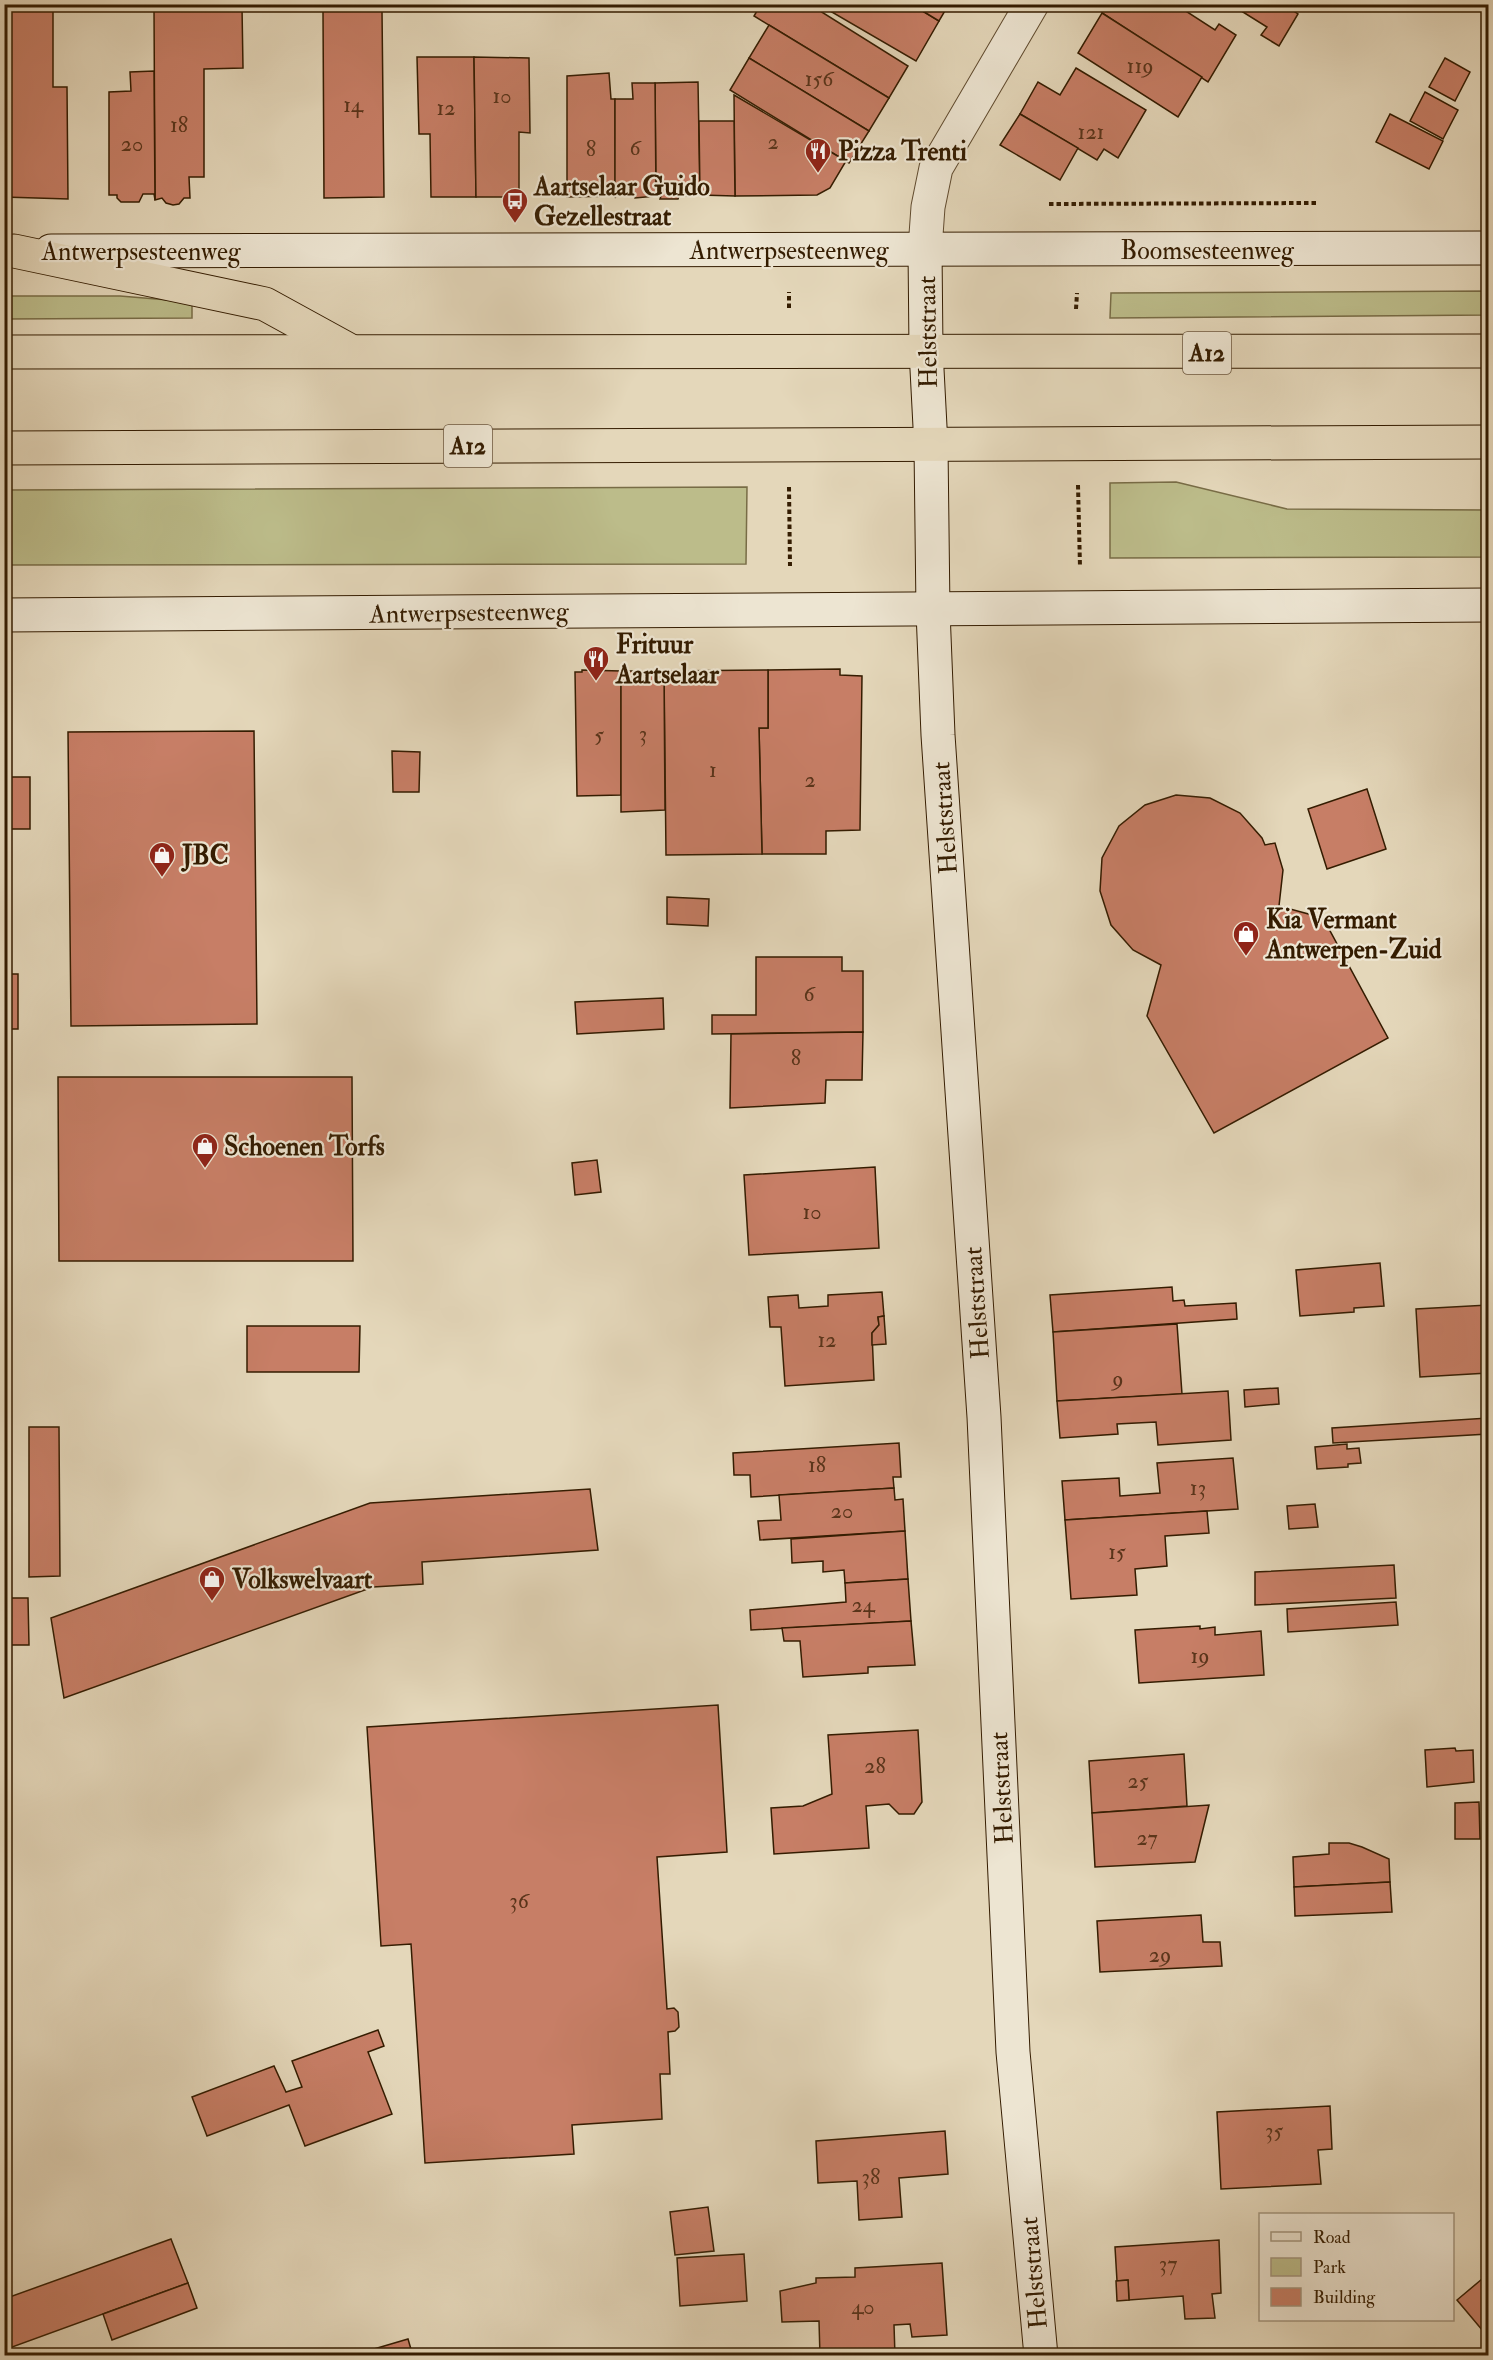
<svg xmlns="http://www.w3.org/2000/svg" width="1493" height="2360" viewBox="0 0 1493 2360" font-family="'IM FELL Double Pica',serif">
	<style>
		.green { fill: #bcbc8a; stroke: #786c46; stroke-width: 1.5 }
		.building { fill: #c77e66; stroke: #341c01; stroke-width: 1.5 }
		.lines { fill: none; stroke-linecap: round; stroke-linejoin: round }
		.street-casing { stroke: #604b2f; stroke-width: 35 }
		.secondary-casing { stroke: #341c01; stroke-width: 35 }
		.highway-casing { stroke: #341c01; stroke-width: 35 }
		.path { stroke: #341c01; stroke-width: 4; stroke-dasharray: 4.5 3; stroke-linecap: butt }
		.street { stroke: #ede5d2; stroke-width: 33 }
		.secondary { stroke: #ede5d2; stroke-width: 33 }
		.highway { stroke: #e4d7ba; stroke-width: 33 }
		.labels { text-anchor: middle; stroke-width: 4.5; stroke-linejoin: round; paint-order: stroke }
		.number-label { font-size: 22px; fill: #59341a }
		.shield { fill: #ede5d2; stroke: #6c5840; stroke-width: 1.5 }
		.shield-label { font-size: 24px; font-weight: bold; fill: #341c01 }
		.poi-label { font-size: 26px; font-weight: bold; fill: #341c01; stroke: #ede5d2; text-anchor: start }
		.street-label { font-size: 26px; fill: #341c01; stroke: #ede5d2 }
	</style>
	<rect width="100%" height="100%" fill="#e4d7ba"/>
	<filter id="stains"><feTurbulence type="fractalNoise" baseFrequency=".00333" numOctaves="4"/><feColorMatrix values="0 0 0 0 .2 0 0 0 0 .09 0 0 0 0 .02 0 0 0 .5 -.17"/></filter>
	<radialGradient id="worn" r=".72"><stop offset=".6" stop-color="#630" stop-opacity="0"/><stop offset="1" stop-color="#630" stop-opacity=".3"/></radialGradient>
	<!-- green -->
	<g class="green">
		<path d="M 1488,291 L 1488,315 L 1110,318 L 1111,293 Z"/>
		<path d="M 4,296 L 120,296 L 192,302 L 192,318 L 5,319 Z"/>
		<path d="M 1176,482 L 1287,509 L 1488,510 L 1488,557 L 1110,558 L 1110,483 Z"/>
		<path d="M 747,487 L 746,564 L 5,565 L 5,490 Z"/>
	</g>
	<!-- building -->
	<g class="building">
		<path d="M 4,4 L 53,4 L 53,87 L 67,87 L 68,199 L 4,197 Z"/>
		<path d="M 761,4 L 809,4 L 908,66 L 889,98 L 754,16 Z"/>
		<path d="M 818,4 L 911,4 L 939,21 L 916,61 Z"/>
		<path d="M 911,4 L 949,4 L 939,21 Z"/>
		<path d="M 1107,4 L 1175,4 L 1215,30 L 1219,24 L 1236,35 L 1208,82 L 1102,13 Z"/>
		<path d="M 1230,4 L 1283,4 L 1298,14 L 1279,46 L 1261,35 L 1267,27 Z"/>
		<path d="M 242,7 L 243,68 L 204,69 L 204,177 L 189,177 L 190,198 L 184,198 L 179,204 L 173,205 L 166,203 L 162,198 L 155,200 L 154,8 Z"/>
		<path d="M 323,11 L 382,11 L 384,197 L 324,198 Z"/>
		<path d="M 1102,13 L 1202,77 L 1178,117 L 1078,53 Z"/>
		<path d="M 769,25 L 889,98 L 869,131 L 749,58 Z"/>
		<path d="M 417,57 L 474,57 L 476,197 L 431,197 L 430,134 L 419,134 Z"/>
		<path d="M 474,57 L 529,58 L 530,133 L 519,132 L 519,197 L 476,197 Z"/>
		<path d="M 749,58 L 869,131 L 849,163 L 730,90 Z"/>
		<path d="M 1445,58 L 1470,72 L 1455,101 L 1429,87 Z"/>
		<path d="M 1076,68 L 1146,110 L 1118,158 L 1104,149 L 1097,160 L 1020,114 L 1038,82 L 1060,95 Z"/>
		<path d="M 154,71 L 155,200 L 154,194 L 143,194 L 139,202 L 121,202 L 117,198 L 117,195 L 109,195 L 109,92 L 131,91 L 130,72 Z"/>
		<path d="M 609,73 L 611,99 L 615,99 L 615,196 L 567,197 L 567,76 Z"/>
		<path d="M 698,82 L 700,195 L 679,196 L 678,199 L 660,199 L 661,196 L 656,196 L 655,83 Z"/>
		<path d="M 632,83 L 655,83 L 656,196 L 635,198 L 635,195 L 617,194 L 615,198 L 615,99 L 633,99 Z"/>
		<path d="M 1425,92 L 1458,110 L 1443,139 L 1410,121 Z"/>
		<path d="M 734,95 L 846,161 L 830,188 L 817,195 L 735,196 Z"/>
		<path d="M 1020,114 L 1078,148 L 1060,180 L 1000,145 Z"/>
		<path d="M 1390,114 L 1443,141 L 1429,169 L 1376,142 Z"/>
		<path d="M 699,121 L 734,121 L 735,196 L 700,195 Z"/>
		<path d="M 840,669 L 840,675 L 862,676 L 860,830 L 826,831 L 826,854 L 762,854 L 759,728 L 768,728 L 768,670 Z"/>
		<path d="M 582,670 L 621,671 L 621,795 L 577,796 L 575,672 L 582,672 Z"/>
		<path d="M 768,670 L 768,728 L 759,728 L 762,854 L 666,855 L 664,671 Z"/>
		<path d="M 621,671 L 664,671 L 665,810 L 621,812 Z"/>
		<path d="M 4,731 L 6,777 L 30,777 L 30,829 L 4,829 Z"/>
		<path d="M 254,731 L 257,1024 L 71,1026 L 68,732 Z"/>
		<path d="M 392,751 L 420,752 L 419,792 L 393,792 Z"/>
		<path d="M 1367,789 L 1386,849 L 1327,869 L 1308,809 Z"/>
		<path d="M 1176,795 L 1210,798 L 1240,813 L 1262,838 L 1265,845 L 1275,843 L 1283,870 L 1279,906 L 1323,918 L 1388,1038 L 1214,1133 L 1147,1016 L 1161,965 L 1133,950 L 1111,925 L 1100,891 L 1102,858 L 1119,826 L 1145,805 Z"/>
		<path d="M 667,897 L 709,899 L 708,926 L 667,924 Z"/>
		<path d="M 756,957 L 842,957 L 842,971 L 863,971 L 863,1032 L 712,1034 L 712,1015 L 756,1015 Z"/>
		<rect x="4" y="974" width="14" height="55"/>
		<path d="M 663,998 L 664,1029 L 577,1034 L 575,1002 Z"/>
		<path d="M 863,1032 L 862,1080 L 826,1080 L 825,1103 L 730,1108 L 731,1034 Z"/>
		<path d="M 58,1077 L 352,1077 L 353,1261 L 59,1261 Z"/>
		<path d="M 597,1160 L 601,1192 L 575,1195 L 572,1163 Z"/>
		<path d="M 875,1167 L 879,1248 L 749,1255 L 744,1175 Z"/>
		<path d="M 1380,1263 L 1384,1306 L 1354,1308 L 1354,1312 L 1300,1316 L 1296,1270 Z"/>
		<path d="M 1172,1287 L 1173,1301 L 1184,1300 L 1185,1306 L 1236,1303 L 1237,1319 L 1053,1332 L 1050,1295 Z"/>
		<path d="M 882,1292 L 884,1316 L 878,1317 L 879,1325 L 872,1333 L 874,1380 L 785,1386 L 781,1327 L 770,1327 L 768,1297 L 798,1295 L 799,1308 L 828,1306 L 828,1295 Z"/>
		<path d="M 1488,1305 L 1488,1373 L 1420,1377 L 1416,1309 Z"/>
		<path d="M 884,1316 L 886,1344 L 872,1345 L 872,1333 L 879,1325 L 878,1317 Z"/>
		<path d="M 1177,1324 L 1182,1394 L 1057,1401 L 1053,1332 Z"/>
		<path d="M 247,1326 L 360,1326 L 359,1372 L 247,1372 Z"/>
		<path d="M 1278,1388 L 1279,1404 L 1245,1407 L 1244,1390 Z"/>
		<path d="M 1228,1391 L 1231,1440 L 1158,1445 L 1156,1422 L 1117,1424 L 1118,1434 L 1060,1438 L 1057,1401 Z"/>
		<path d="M 1488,1418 L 1488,1434 L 1333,1443 L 1332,1428 Z"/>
		<path d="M 29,1427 L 59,1427 L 60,1576 L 29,1577 Z"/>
		<path d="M 899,1443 L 901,1477 L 893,1477 L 894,1488 L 751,1497 L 750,1475 L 734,1475 L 733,1453 Z"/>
		<path d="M 1347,1444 L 1347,1449 L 1359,1448 L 1361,1463 L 1348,1464 L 1348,1467 L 1317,1469 L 1315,1447 Z"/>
		<path d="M 1233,1458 L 1238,1509 L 1065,1520 L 1062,1481 L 1119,1478 L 1120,1496 L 1160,1493 L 1157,1463 Z"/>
		<path d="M 894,1488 L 895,1500 L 903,1499 L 905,1531 L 760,1540 L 758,1521 L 781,1520 L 779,1495 Z"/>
		<path d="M 590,1489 L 598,1550 L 422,1562 L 423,1584 L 373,1587 L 64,1698 L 51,1618 L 370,1503 Z"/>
		<path d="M 1315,1504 L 1318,1527 L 1289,1529 L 1287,1506 Z"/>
		<path d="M 1207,1511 L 1209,1533 L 1165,1536 L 1167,1566 L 1135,1569 L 1137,1595 L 1071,1599 L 1065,1520 Z"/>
		<path d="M 905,1531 L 908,1579 L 845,1583 L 844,1570 L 823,1572 L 823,1561 L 792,1563 L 791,1539 Z"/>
		<path d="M 1394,1565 L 1396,1598 L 1255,1605 L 1255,1572 Z"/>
		<path d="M 908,1579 L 911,1621 L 751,1630 L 750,1610 L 846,1602 L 845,1583 Z"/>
		<path d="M 10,1598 L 28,1598 L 29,1645 L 11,1645 Z"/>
		<path d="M 1396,1602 L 1398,1625 L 1288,1632 L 1287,1609 Z"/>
		<path d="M 911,1621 L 915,1665 L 868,1667 L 868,1673 L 803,1677 L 800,1641 L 784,1641 L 782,1628 Z"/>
		<path d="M 1200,1626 L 1200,1629 L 1215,1627 L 1215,1635 L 1261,1631 L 1264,1675 L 1139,1683 L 1135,1630 Z"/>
		<path d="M 718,1705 L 727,1852 L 657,1857 L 667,2009 L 674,2008 L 678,2012 L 679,2027 L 675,2031 L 668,2032 L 670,2074 L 660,2074 L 662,2119 L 572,2125 L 574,2154 L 425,2163 L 411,1944 L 381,1946 L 367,1727 Z"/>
		<path d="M 918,1730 L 922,1802 L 914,1814 L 899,1814 L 889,1804 L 866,1806 L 869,1848 L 774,1854 L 771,1808 L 803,1806 L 832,1794 L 828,1735 Z"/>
		<path d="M 1455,1748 L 1456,1751 L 1473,1750 L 1474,1782 L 1427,1787 L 1425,1750 Z"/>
		<path d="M 1184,1754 L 1187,1806 L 1092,1813 L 1089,1761 Z"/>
		<path d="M 1479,1802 L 1480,1839 L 1455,1839 L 1455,1803 Z"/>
		<path d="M 1209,1805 L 1195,1862 L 1095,1867 L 1092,1813 Z"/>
		<path d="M 1329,1843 L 1349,1843 L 1362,1847 L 1389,1859 L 1390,1882 L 1294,1887 L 1293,1857 L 1329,1854 Z"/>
		<path d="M 1390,1882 L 1392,1912 L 1295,1916 L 1294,1887 Z"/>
		<path d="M 1201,1915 L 1203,1942 L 1220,1942 L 1222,1966 L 1100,1972 L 1097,1921 Z"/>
		<path d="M 378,2030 L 384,2046 L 368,2052 L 392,2114 L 305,2146 L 289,2105 L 207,2136 L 192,2097 L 274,2066 L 286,2092 L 302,2087 L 292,2061 Z"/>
		<path d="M 1330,2106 L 1332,2149 L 1318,2150 L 1321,2184 L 1221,2189 L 1217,2112 Z"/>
		<path d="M 945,2131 L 948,2174 L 899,2178 L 902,2217 L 859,2220 L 857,2181 L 818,2183 L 816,2141 Z"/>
		<path d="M 708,2207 L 714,2251 L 675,2255 L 670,2212 Z"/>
		<path d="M 171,2239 L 188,2283 L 4,2350 L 4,2299 Z"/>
		<path d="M 1219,2240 L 1221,2293 L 1212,2294 L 1215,2318 L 1185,2319 L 1183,2296 L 1129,2300 L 1128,2280 L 1117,2281 L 1115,2247 Z"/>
		<path d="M 744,2254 L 747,2301 L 680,2306 L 677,2258 Z"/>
		<path d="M 942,2263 L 947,2335 L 912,2337 L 910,2324 L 894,2325 L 895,2356 L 820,2356 L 819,2321 L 782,2322 L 780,2291 L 816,2283 L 816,2278 L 855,2277 L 855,2268 Z"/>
		<path d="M 1488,2274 L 1488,2337 L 1457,2300 Z"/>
		<path d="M 1128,2280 L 1129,2300 L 1117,2301 L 1116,2281 Z"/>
		<path d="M 188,2283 L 197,2308 L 112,2340 L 103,2314 Z"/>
		<path d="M 408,2339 L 413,2356 L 368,2356 L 367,2351 Z"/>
	</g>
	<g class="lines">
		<!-- street casing -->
		<g class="street-casing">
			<path id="street" d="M 925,249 L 928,207 L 936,168 L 1032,4"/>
		</g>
		<!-- secondary casing -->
		<g class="secondary-casing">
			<g id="secondary">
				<path d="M 925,249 L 926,350 L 931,446 L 933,611 L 938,735 L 984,1417 L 1013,2052 L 1041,2356"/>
				<path d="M 51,251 C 530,251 1009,251 1488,248"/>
				<path d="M 4,615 L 1488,605"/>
			</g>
		</g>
		<!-- highway casing -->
		<g class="highway-casing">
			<g id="highway">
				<path d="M 14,251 L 265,304 L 347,349"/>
				<path d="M 4,352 C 499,349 994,354 1488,351"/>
				<path d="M 4,448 L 1488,442"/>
			</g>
		</g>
		<!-- path -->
		<g class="path">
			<path d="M 1049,204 L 1318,203"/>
			<path d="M 789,308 L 789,292"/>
			<path d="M 1076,309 L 1077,293"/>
			<path d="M 1078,485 L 1080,567"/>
			<path d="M 789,487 L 790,566"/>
		</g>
		<!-- street -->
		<use href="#street" class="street"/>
		<!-- secondary -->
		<use href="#secondary" class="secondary"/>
		<!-- highway -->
		<use href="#highway" class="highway"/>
	</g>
	<!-- icons -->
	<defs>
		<g id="restaurant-pin" transform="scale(1.35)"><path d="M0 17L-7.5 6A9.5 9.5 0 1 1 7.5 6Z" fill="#8f2418" stroke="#ede5d2"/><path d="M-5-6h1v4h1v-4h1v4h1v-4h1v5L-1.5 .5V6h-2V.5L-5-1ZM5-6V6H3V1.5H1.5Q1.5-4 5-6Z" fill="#fff"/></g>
		<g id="bus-pin" transform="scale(1.35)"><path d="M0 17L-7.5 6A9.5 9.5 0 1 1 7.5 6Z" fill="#8f2418" stroke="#ede5d2"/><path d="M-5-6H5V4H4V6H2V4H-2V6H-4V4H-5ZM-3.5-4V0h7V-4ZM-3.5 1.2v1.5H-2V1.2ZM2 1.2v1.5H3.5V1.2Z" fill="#fff"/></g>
		<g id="shop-pin" transform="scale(1.35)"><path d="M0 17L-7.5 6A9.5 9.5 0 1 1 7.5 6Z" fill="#8f2418" stroke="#ede5d2"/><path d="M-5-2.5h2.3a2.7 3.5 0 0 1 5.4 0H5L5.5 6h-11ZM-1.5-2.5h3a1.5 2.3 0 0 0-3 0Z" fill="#fff"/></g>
	</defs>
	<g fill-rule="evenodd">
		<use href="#restaurant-pin" x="818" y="151"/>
		<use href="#bus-pin" x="515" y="201"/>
		<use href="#restaurant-pin" x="596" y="659"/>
		<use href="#shop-pin" x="162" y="855"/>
		<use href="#shop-pin" x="1246" y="934"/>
		<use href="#shop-pin" x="205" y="1146"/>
		<use href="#shop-pin" x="212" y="1579"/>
	</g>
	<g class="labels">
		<!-- number labels -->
		<g class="number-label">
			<text x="1140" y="73">119</text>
			<text x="819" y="86">156</text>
			<text x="502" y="103">10</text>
			<text x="353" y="112">14</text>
			<text x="446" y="115">12</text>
			<text x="179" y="132">18</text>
			<text x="1091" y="139">121</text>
			<text x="773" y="149">2</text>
			<text x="132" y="151">20</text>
			<text x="635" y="155">6</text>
			<text x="591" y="156">8</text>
			<text x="643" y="741">3</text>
			<text x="599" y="742">5</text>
			<text x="713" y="777">1</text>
			<text x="810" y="787">2</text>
			<text x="809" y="1001">6</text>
			<text x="796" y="1065">8</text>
			<text x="812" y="1219">10</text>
			<text x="827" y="1347">12</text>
			<text x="1118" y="1386">9</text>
			<text x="817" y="1472">18</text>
			<text x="1198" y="1495">13</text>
			<text x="842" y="1518">20</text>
			<text x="1117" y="1559">15</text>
			<text x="863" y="1612">24</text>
			<text x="1200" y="1663">19</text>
			<text x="875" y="1773">28</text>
			<text x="1138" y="1788">25</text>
			<text x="1147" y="1845">27</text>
			<text x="519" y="1908">36</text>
			<text x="1160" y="1962">29</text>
			<text x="1274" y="2138">35</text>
			<text x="871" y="2184">38</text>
			<text x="1168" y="2271">37</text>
			<text x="863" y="2314">40</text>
		</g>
		<!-- shield labels -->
		<g class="shield">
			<rect x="1183" y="332" width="48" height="42" rx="4.5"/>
			<rect x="444" y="425" width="48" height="42" rx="4.5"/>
		</g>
		<g class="shield-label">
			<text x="1207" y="361">A12</text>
			<text x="468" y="454">A12</text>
		</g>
		<!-- poi labels -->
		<g class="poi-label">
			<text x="838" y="160">Pizza Trenti</text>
			<text x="534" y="195">Aartselaar Guido<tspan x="534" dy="30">Gezellestraat</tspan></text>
			<text x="616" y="653">Frituur<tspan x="616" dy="30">Aartselaar</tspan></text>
			<text x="182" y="864">JBC</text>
			<text x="1266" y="928">Kia Vermant<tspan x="1266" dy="30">Antwerpen-Zuid</tspan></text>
			<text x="224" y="1155">Schoenen Torfs</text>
			<text x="232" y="1588">Volkswelvaart</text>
		</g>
		<!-- street labels -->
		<g class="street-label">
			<text x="789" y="259">Antwerpsesteenweg</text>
			<text x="1207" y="259">Boomsesteenweg</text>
			<text x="141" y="260">Antwerpsesteenweg</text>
			<text transform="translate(927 332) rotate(-91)" y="9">Helststraat</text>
			<text transform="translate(469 612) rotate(-1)" y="9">Antwerpsesteenweg</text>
			<text transform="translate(944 818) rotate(-94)" y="9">Helststraat</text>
			<text transform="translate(976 1303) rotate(-94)" y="9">Helststraat</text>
			<text transform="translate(1001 1788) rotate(-93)" y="9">Helststraat</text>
			<text transform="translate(1033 2273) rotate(-95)" y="9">Helststraat</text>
		</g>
	</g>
	<!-- margin -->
	<rect width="1493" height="2360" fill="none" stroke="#e4d7ba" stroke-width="24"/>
	<rect x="6" y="6" width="1481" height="2348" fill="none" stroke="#341c01" stroke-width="3"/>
	<rect x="12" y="12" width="1469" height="2336" fill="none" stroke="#341c01" stroke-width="1.5"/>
	<!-- legend -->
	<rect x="1259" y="2213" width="195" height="108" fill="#ede5d2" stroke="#a3957e" stroke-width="1.5"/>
	<rect x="1271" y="2232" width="30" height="9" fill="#ede5d2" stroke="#a3957e" stroke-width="1.5"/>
	<text x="1313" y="2243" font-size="18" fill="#341c01">Road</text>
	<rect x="1271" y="2258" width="30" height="18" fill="#bcbc8a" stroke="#a3957e" stroke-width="1.5"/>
	<text x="1313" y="2273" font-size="18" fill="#341c01">Park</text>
	<rect x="1271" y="2288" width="30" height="18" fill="#c77e66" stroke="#a3957e" stroke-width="1.5"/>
	<text x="1313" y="2303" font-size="18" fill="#341c01">Building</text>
	<rect width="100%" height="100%" filter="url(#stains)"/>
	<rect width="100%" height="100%" fill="url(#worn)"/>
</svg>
